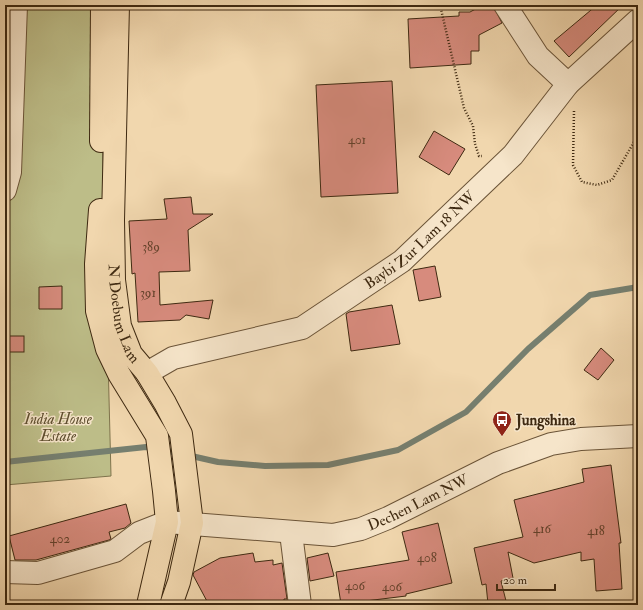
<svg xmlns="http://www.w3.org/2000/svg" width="643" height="610" viewBox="0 0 643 610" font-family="'IM FELL Double Pica',serif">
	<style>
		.green { fill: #bdbd88; stroke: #7e734c }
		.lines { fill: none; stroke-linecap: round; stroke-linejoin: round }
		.stream { stroke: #767f6f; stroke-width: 6 }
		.building { fill: #d78b7d; stroke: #3e2911 }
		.minor-casing { stroke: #6b5438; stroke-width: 24 }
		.major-casing { stroke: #3e2911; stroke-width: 24 }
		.path { stroke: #3e2911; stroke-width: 2.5; stroke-dasharray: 1 2; stroke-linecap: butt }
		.minor { stroke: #f6e5ca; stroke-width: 22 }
		.major { stroke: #f1d7ae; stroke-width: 22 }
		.labels { text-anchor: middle; stroke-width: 3; stroke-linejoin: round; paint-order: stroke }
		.number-label { font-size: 13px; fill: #64422c }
		.street-label { font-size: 15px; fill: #3e2911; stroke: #f6e5ca }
		.park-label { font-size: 15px; font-style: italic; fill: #5e4e2f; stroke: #f6e5ca }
		.poi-label { font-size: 15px; font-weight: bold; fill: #3e2911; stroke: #f6e5ca; text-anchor: start }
	</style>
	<rect width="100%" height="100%" fill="#f1d7ae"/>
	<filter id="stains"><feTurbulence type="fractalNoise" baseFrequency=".005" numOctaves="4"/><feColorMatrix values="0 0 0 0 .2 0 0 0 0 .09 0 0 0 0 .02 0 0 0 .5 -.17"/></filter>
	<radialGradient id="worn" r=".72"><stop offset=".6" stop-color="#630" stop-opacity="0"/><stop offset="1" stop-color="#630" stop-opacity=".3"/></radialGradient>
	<!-- green -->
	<path class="green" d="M 5,5 L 99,5 L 111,476 L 5,485 Z"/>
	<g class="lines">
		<!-- stream -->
		<g class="stream">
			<path d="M 187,455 L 218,462 L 265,466 L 328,465 L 398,450 L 466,412 L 528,349 L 590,295 L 638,287"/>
			<path d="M 5,462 L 146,447 L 178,453"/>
		</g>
	</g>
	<!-- building -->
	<g class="building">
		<path d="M 483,5 L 493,5 L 502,23 L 479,35 L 479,51 L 471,51 L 471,64 L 410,68 L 408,19 L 459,16 L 459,12 L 470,12 Z"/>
		<path d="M 597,5 L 623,5 L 569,57 L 554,41 Z"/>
		<path d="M 392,81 L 398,193 L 321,197 L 316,85 Z"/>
		<path d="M 434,131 L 465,149 L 449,175 L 419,157 Z"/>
		<path d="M 191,197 L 193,214 L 213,214 L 188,230 L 190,271 L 159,272 L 160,305 L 213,300 L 209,319 L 186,315 L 180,320 L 138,322 L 135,273 L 132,274 L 129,221 L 167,219 L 164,199 Z"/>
		<path d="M 435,266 L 441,297 L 419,301 L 413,270 Z"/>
		<path d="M 62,286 L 62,309 L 39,309 L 39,287 Z"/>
		<path d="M 392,305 L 400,344 L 351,351 L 346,314 L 349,312 Z"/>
		<rect x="5" y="336" width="19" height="16"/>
		<path d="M 601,348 L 614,360 L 598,380 L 584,370 Z"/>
		<path d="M 611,465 L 621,543 L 619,543 L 622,589 L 596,591 L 594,559 L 581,561 L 581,552 L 534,563 L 508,552 L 513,578 L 501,581 L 506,601 L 488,604 L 486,584 L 482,585 L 474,548 L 523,537 L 514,500 L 584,482 L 582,469 Z"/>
		<path d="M 126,504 L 131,523 L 125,528 L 109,532 L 111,539 L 109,540 L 36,560 L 15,560 L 9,536 Z"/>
		<path d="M 438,523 L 452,583 L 406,594 L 406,596 L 341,604 L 336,572 L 409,560 L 402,532 Z"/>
		<path d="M 253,553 L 255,562 L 273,560 L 273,565 L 282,563 L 287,599 L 284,599 L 284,605 L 209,605 L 193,575 L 194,572 L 220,558 Z"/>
		<path d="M 328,553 L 334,576 L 310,581 L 307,558 Z"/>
	</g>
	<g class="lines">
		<!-- minor casing -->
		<g class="minor-casing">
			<g id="minor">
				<path d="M 505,5 L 538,56 L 568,84"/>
				<path d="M 5,190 L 10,172 L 16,5"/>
				<path id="s1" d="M 147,373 L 173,358 L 302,328 L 402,261 L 513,155 L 568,84 L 638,20"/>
				<path d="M 291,533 L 300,605"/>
				<path id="s2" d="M 5,572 L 38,573 L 115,551 L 139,533 L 167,522 L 333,535 L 361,529 L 388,518 L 498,463 L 551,444 L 581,439 L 638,436"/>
			</g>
		</g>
		<!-- major casing -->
		<g class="major-casing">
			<g id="major">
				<path id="s3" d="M 118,5 L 113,220 L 114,280 L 120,326 L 131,354 L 147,373 L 165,403 L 181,434 L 192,523 L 179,582 L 171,605"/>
				<path d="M 101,141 L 102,5"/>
				<path d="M 100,210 L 96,264 L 97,311 L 107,349 L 119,374 L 157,436 L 164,491 L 167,522 L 148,605"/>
			</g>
		</g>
		<!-- path -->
		<g class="path">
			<path d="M 440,5 L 464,108 L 473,126 L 475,144 L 479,156 L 482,156"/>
			<path d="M 574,111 L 573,165 L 582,182 L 597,185 L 612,180 L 638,135"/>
		</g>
		<!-- minor -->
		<use href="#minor" class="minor"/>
		<!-- major -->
		<use href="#major" class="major"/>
	</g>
	<!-- icons -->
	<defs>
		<g id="bus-pin" transform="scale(1)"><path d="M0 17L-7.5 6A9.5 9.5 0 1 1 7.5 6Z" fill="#8f2418" stroke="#f6e5ca"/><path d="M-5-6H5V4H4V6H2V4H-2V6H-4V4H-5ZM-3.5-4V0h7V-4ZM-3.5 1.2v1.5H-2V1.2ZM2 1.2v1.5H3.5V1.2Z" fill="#fff"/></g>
	</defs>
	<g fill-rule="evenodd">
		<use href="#bus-pin" x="502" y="420"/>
	</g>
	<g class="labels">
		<!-- number labels -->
		<g class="number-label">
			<text x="357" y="144">401</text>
			<text x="151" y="251">389</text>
			<text x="148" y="297">391</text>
			<text x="542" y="533">416</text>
			<text x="596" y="535">418</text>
			<text x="60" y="543">402</text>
			<text x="427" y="562">408</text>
			<text x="355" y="590">406</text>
			<text x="392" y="591">406</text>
		</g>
		<!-- street labels -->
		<g class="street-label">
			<text dy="5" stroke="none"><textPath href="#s1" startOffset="310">Baybi Zur Lam 18 NW</textPath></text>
			<text dy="5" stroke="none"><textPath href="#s3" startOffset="310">N Doebum Lam</textPath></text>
			<text dy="5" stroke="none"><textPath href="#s2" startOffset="431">Dechen Lam NW</textPath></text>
		</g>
		<!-- park labels -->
		<g class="park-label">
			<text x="58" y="424">India House<tspan x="58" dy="17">Estate</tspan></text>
		</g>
		<!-- poi labels -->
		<g class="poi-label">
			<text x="516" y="425">Jungshina</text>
		</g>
	</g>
	<!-- margin -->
	<rect width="643" height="610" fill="none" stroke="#f1d7ae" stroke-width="20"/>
	<rect x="6" y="6" width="631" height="598" fill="none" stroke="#3e2911" stroke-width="2"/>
	<rect x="10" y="10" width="623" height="590" fill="none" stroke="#3e2911"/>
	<!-- scale -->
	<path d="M497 584v6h58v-6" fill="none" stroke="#3e2911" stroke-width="2"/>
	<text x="503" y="584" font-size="12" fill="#3e2911" stroke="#f6e5ca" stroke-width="3" paint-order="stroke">20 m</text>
	<rect width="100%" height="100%" filter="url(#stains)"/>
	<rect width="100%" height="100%" fill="url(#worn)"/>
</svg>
